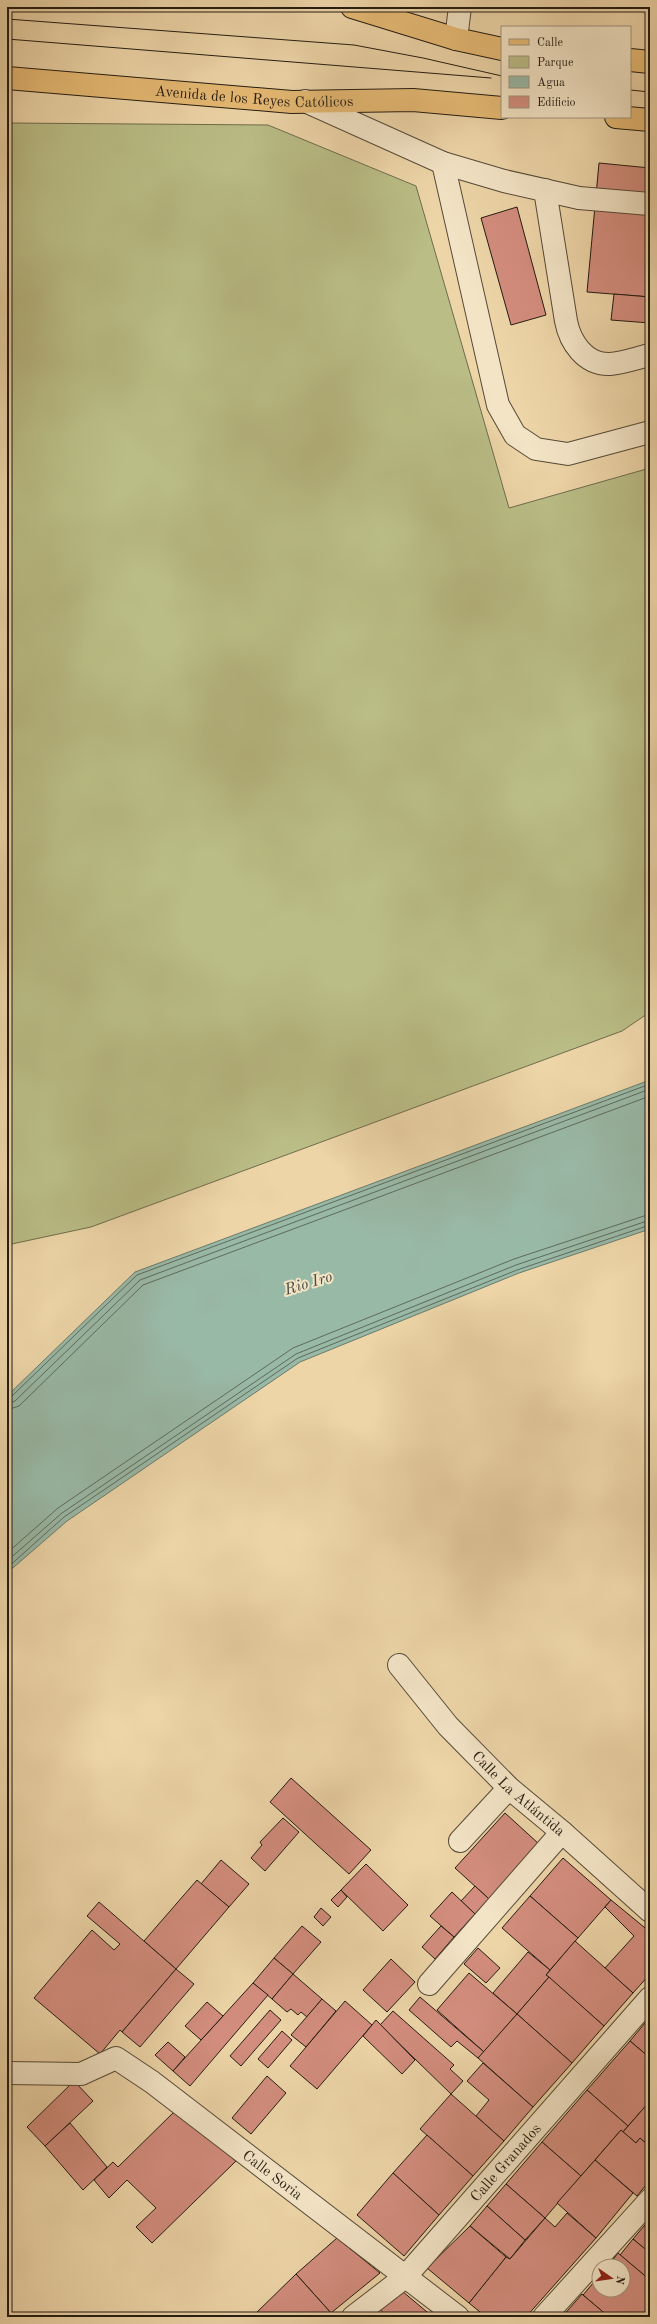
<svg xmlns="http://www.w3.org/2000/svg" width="657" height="2324" viewBox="0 0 657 2324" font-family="'Old Standard TT',serif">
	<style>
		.green { fill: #babd86; stroke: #6f6c4c }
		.water { fill: #99b9a7; stroke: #6a7a6b }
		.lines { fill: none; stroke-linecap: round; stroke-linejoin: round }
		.shore { stroke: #5e6a5c; stroke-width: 1 }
		.building { fill: #d38d7e; stroke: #241c12 }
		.minor-casing { stroke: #564a38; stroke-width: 24 }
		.major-casing { stroke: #241c12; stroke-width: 24 }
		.minor { stroke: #f3e4c6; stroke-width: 22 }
		.major { stroke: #e6ba74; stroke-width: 22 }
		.tram { stroke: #241c12; stroke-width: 1 }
		.labels { text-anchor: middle; stroke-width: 4; stroke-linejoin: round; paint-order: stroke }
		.street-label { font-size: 15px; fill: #241c12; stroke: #f3e4c6 }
		.water-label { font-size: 16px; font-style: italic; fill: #474b3f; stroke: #f3e4c6 }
	</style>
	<rect width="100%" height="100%" fill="#edd5a8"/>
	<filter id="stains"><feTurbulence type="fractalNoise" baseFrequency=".005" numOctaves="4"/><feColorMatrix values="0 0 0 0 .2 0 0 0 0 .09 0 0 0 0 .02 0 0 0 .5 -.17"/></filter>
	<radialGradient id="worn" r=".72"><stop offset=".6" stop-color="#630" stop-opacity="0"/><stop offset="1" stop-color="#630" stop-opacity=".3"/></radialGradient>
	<!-- green -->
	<path class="green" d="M 7,123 L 268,125 L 416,186 L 509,508 L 650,468 L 650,1012 L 622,1031 L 91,1227 L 7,1245 Z"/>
	<!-- water -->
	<path class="water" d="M 650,1080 L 650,1229 L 519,1273 L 300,1362 L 67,1521 L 7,1573 L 7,1396 L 135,1272 Z"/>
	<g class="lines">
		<!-- shore -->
		<g class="shore">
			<path d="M 7,1399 L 11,1397 L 137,1275 L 650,1084"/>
			<path d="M 7,1404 L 15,1401 L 140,1280 L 650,1089"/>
			<path d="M 7,1410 L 19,1406 L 143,1285 L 650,1096"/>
			<path d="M 7,1553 L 58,1508 L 293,1348 L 514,1259 L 650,1214"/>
			<path d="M 7,1561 L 62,1513 L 296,1354 L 516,1265 L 650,1220"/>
			<path d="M 7,1568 L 64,1517 L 298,1358 L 517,1270 L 650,1225"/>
		</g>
	</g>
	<!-- building -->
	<g class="building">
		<path d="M 599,163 L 650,168 L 650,297 L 587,292 Z"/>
		<path d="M 517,207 L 546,315 L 511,325 L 481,218 Z"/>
		<path d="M 614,294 L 650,297 L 650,323 L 611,320 Z"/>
		<path d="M 291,1778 L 371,1850 L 349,1874 L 270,1802 Z"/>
		<path d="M 505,1813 L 539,1844 L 489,1899 L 455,1868 Z"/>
		<path d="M 283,1818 L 299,1832 L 265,1871 L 251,1858 L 262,1845 L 260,1842 Z"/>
		<path d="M 563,1858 L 611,1900 L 578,1938 L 530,1896 Z"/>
		<path d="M 221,1860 L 249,1884 L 229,1907 L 201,1884 Z"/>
		<path d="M 366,1864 L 408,1905 L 383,1931 L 341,1890 Z"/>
		<path d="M 197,1880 L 229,1907 L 176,1969 L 144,1941 Z"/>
		<path d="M 475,1886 L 489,1899 L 475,1914 L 461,1901 Z"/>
		<path d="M 341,1890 L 347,1897 L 338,1907 L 331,1900 Z"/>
		<path d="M 452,1892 L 475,1914 L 454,1937 L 430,1916 Z"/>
		<path d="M 530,1896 L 578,1938 L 550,1970 L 502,1928 Z"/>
		<path d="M 611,1900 L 650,1932 L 650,1974 L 633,1993 L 605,1968 L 634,1936 L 605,1907 Z"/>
		<path d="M 99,1902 L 176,1969 L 122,2032 L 120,2030 L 100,2054 L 34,1998 L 92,1930 L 114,1950 L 120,1944 L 87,1916 Z"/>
		<path d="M 321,1908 L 331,1917 L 323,1926 L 314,1917 Z"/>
		<path d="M 302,1926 L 321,1942 L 293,1974 L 274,1958 Z"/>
		<path d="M 441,1926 L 454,1937 L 435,1959 L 422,1947 Z"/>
		<path d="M 575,1941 L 633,1993 L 604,2026 L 546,1975 Z"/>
		<path d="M 478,1948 L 500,1968 L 486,1983 L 464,1964 Z"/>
		<path d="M 528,1952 L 550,1970 L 546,1975 L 549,1977 L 517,2014 L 493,1993 Z"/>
		<path d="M 274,1958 L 293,1974 L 272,1999 L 253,1983 Z"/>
		<path d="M 391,1959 L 415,1982 L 387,2012 L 363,1990 Z"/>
		<path d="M 176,1969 L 194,1984 L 140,2047 L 122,2032 Z"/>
		<path d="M 469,1973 L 517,2014 L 484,2052 L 437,2010 Z"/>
		<path d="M 293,1974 L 322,1999 L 307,2017 L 301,2012 L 298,2015 L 291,2009 L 287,2012 L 272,1999 Z"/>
		<path d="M 549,1977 L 604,2026 L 572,2063 L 517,2014 Z"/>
		<path d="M 253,1983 L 268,1995 L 190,2086 L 173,2071 Z"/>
		<path d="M 420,1997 L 484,2052 L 478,2058 L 457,2041 L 451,2047 L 409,2010 Z"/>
		<path d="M 322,1999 L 336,2011 L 306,2047 L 291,2035 Z"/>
		<path d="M 345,2001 L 372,2025 L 317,2089 L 290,2066 Z"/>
		<path d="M 207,2002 L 223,2016 L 201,2040 L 185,2026 Z"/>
		<path d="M 270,2010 L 281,2020 L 241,2066 L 230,2056 Z"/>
		<path d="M 393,2011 L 454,2065 L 450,2069 L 463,2081 L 451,2094 L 380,2025 Z"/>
		<path d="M 517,2014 L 572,2063 L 533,2107 L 478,2058 Z"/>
		<path d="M 650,2017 L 650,2058 L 630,2041 Z"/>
		<path d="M 376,2020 L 415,2060 L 402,2074 L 363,2036 Z"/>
		<path d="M 282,2031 L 292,2040 L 268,2068 L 258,2059 Z"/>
		<path d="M 630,2041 L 650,2058 L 650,2101 L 628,2126 L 587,2090 Z"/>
		<path d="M 168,2042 L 185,2057 L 173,2071 L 155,2055 Z"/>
		<path d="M 483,2063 L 533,2107 L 504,2141 L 476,2116 L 489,2100 L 467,2081 Z"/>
		<path d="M 267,2076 L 286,2093 L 251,2134 L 232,2118 Z"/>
		<path d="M 74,2081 L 93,2101 L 45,2146 L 27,2127 Z"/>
		<path d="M 587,2090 L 628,2126 L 623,2132 L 621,2130 L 581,2176 L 542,2142 Z"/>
		<path d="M 451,2094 L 504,2141 L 473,2176 L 420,2129 Z"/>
		<path d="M 650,2101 L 650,2147 L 640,2138 L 636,2143 L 623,2132 Z"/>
		<path d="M 175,2111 L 236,2161 L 152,2243 L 136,2227 L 156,2208 L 127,2180 L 109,2198 L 94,2180 L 113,2162 L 118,2167 Z"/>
		<path d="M 70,2123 L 107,2167 L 83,2190 L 45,2146 Z"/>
		<path d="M 621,2130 L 636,2143 L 640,2138 L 650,2147 L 650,2180 L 637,2196 L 595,2160 Z"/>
		<path d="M 427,2135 L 473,2176 L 439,2215 L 393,2173 Z"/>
		<path d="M 542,2142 L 581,2176 L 545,2218 L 506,2184 Z"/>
		<path d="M 595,2160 L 633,2193 L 596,2238 L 557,2203 Z"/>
		<path d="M 393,2173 L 439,2215 L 404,2256 L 357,2215 Z"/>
		<path d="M 506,2184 L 545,2218 L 525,2240 L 487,2206 Z"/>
		<path d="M 487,2206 L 525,2240 L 510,2259 L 470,2226 Z"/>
		<path d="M 567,2213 L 596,2238 L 526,2317 L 486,2317 L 469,2303 L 506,2257 L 510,2259 L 545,2218 L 555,2227 Z"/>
		<path d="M 650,2219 L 650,2253 L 633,2239 Z"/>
		<path d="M 470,2226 L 506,2257 L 469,2303 L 427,2268 Z"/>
		<path d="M 337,2238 L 380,2273 L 331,2313 L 296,2274 Z"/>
		<path d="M 633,2239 L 650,2253 L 650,2280 L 620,2255 Z"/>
		<path d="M 618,2253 L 650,2280 L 650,2317 L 609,2317 L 583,2295 L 599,2276 L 599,2290 L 623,2290 L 623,2266 L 608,2266 Z"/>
		<path d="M 296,2274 L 331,2313 L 327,2317 L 252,2317 Z"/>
		<path d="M 402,2291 L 433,2317 L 387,2317 L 380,2309 Z"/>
		<path d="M 582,2294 L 583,2295 L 609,2317 L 562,2317 Z"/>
	</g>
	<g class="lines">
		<!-- minor casing -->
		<g class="minor-casing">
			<g id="minor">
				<path d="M 456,39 L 460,7"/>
				<path d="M 305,101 L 443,163 L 504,181 L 579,198 L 650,204"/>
				<path d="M 443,163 L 498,405 L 515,435 L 536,449 L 568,454 L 650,432"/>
				<path d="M 545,190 L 566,321 C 570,342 585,365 610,364 C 623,363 637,358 650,355"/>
				<path id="s1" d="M 399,1665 L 448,1726 L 509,1788 L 562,1832 L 650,1911"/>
				<path d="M 460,1841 L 509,1788"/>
				<path d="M 429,1984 L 562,1832"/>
				<path id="s2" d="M 7,2073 L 81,2074 L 116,2058 L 152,2082 L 458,2317"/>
				<path id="s3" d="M 353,2317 L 405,2277 L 650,1998"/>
				<path d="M 544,2317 L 650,2200"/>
			</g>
		</g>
		<!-- major casing -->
		<g class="major-casing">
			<g id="major">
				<path d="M 352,7 L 456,39 L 502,49"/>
				<path d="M 630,60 L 650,62"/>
				<path id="s4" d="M 7,78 L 292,102 L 413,100 L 502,108"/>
				<path d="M 616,117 L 650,120"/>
			</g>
		</g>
		<!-- minor -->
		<use href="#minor" class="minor"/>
		<!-- major -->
		<use href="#major" class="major"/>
		<!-- tram -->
		<g class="tram">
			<path d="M 7,19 L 354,45 L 423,58 L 502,76"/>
			<path d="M 7,39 L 491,78"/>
			<path d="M 630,90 L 650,92"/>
		</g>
	</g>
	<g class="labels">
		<!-- street labels -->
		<g class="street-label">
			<text dy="5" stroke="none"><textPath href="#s4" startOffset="248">Avenida de los Reyes Católicos</textPath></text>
			<text dy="5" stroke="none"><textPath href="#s1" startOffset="176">Calle La Atlántida</textPath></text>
			<text dy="5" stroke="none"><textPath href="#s3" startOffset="218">Calle Granados</textPath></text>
			<text dy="5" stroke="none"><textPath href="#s2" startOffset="308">Calle Soria</textPath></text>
		</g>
		<!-- water labels -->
		<g class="water-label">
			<text transform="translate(308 1282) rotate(-17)" y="6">Rio Iro</text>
		</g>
	</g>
	<!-- margin -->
	<rect width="657" height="2324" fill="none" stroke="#edd5a8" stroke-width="24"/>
	<rect x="8" y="8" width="641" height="2308" fill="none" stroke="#241c12" stroke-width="2"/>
	<rect x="12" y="12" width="633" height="2300" fill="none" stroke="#241c12"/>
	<!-- legend -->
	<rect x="501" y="26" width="130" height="92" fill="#f3e4c6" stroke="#a0947e"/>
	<rect x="509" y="39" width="20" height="6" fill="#e6ba74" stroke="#a0947e"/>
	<text x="537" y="46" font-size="12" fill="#241c12">Calle</text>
	<rect x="509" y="56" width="20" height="12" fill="#babd86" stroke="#a0947e"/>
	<text x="537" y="66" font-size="12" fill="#241c12">Parque</text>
	<rect x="509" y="76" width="20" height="12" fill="#99b9a7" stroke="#a0947e"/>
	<text x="537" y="86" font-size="12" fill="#241c12">Agua</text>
	<rect x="509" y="96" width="20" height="12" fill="#d38d7e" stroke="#a0947e"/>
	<text x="537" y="106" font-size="12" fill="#241c12">Edificio</text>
	<!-- north arrow -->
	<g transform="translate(611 2278) rotate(103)"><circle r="19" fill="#f3e4c6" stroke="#a0947e"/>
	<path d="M0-3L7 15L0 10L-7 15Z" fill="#8f2418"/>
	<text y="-6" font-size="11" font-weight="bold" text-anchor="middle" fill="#241c12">N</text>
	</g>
	<rect width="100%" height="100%" filter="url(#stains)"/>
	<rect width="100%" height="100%" fill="url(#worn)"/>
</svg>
